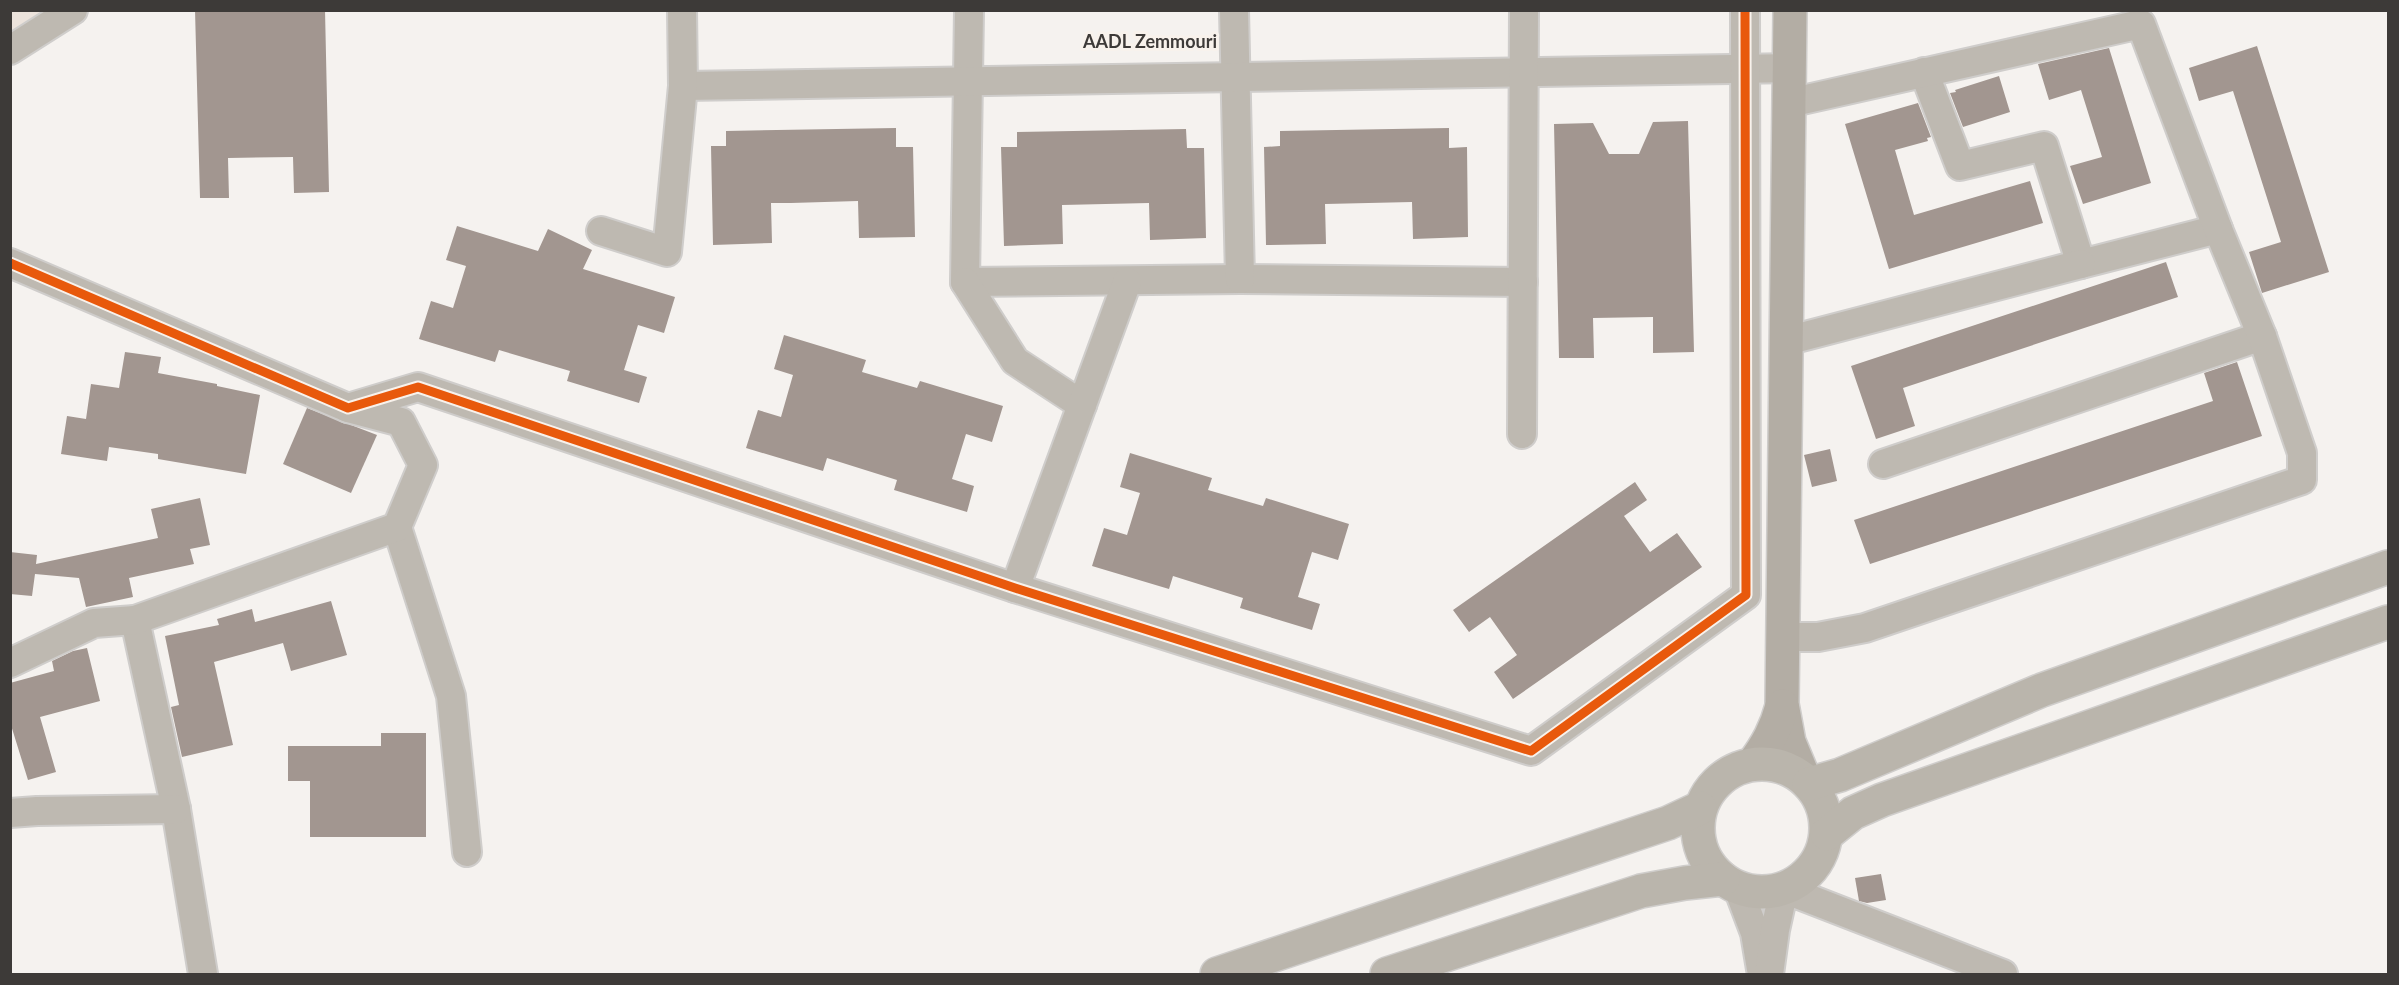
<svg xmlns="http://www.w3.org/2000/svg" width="2399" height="985" viewBox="0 0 2399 985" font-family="Lato,sans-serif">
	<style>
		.built { fill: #ece3dc }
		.building { fill: #a29690 }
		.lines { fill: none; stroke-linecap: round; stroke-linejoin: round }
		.street-casing { stroke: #cfcdcb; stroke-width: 32 }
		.secondary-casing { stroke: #cfcdcb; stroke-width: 36 }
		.highway-casing { stroke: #cfcdcb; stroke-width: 36 }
		.street { stroke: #beb9b1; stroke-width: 28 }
		.secondary { stroke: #b3ada4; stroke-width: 33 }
		.highway { stroke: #bab5ac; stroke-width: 33 }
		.cycleway-casing { stroke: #f8f2ec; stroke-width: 13 }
		.cycleway { stroke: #e8590c; stroke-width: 9 }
		.labels { text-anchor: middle; stroke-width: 6; stroke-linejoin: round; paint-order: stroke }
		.neighbourhood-label { font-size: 18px; font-weight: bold; fill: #3d3a38; stroke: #f8f2ec }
	</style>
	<rect width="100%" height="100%" fill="#f5f2ef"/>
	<!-- built -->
	<path class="built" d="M 11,11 L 73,11 L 11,50 Z"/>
	<!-- building -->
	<g class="building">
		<path d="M 195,10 L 325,10 L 329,192 L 294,193 L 293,157 L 228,158 L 229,198 L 200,198 Z"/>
		<path d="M 2257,46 L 2329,272 L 2262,293 L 2249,252 L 2281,242 L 2233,91 L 2199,101 L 2189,68 Z"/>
		<path d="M 2109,48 L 2151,183 L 2083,204 L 2070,166 L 2102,157 L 2081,90 L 2049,100 L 2038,64 Z"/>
		<path d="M 1999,76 L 2010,112 L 1963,127 L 1950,93 L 1956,92 L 1955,90 Z"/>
		<path d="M 1918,103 L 1931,137 L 1927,138 L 1928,141 L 1895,150 L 1914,215 L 2030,181 L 2043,223 L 1889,269 L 1845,124 Z"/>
		<path d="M 1688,121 L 1694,352 L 1653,353 L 1653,317 L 1593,318 L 1594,358 L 1559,358 L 1554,124 L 1593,123 L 1609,154 L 1639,154 L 1653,122 Z"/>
		<path d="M 896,128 L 896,147 L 913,147 L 915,237 L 859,238 L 858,201 L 791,203 L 771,203 L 772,243 L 713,245 L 711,146 L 726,146 L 726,131 Z"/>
		<path d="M 1449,128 L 1449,148 L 1467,147 L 1468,237 L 1413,239 L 1412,202 L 1325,204 L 1326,244 L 1266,245 L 1264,147 L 1280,146 L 1280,131 Z"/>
		<path d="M 1186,129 L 1187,148 L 1204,148 L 1206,238 L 1150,240 L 1149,203 L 1062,205 L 1063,244 L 1004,246 L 1001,147 L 1017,147 L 1017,132 Z"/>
		<path d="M 457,226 L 538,251 L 548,229 L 592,250 L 583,269 L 675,297 L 664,333 L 638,325 L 624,370 L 647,377 L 639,403 L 567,381 L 570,371 L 499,350 L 495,362 L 419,339 L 431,301 L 453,308 L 466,266 L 446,260 Z"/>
		<path d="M 2166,262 L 2178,297 L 1903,388 L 1915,426 L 1876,439 L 1851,366 Z"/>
		<path d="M 784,335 L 866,360 L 862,372 L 917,388 L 920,381 L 1003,406 L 992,442 L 966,434 L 952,479 L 974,486 L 967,512 L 894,490 L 897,480 L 827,458 L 823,471 L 746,448 L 758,410 L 781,417 L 793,375 L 774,369 Z"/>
		<path d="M 125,352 L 161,357 L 158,373 L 217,384 L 217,386 L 260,395 L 246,474 L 158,459 L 158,454 L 109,447 L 107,461 L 61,454 L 67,416 L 86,419 L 91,384 L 119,388 Z"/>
		<path d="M 2237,362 L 2262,436 L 1870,564 L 1854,520 L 2213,401 L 2204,373 Z"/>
		<path d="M 307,408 L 377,435 L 351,493 L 283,464 Z"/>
		<path d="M 1830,449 L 1837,481 L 1812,487 L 1804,455 Z"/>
		<path d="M 1130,453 L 1212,478 L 1208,490 L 1263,506 L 1266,498 L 1349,524 L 1338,560 L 1312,552 L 1298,597 L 1320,604 L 1312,630 L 1240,608 L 1243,598 L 1173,576 L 1169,589 L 1092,566 L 1104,528 L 1127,535 L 1140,493 L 1120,487 Z"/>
		<path d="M 1635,482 L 1647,500 L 1624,516 L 1650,552 L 1677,533 L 1702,567 L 1513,699 L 1494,672 L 1517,655 L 1490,617 L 1469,632 L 1453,610 Z"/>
		<path d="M 200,498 L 210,545 L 190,549 L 194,564 L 129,578 L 133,597 L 86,607 L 79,578 L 35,574 L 32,596 L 10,594 L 10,552 L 37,555 L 36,564 L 158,538 L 151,509 Z"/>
		<path d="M 331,601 L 347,655 L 291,671 L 283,643 L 214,662 L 233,745 L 182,757 L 171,707 L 179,705 L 165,636 L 219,625 L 217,619 L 252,609 L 255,622 Z"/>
		<path d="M 87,648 L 100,701 L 40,717 L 56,772 L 28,780 L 10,722 L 10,683 L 54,671 L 52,661 L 73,651 Z"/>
		<path d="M 381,733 L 426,733 L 426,837 L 310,837 L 310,781 L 288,781 L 288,746 L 381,746 Z"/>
		<path d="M 1881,874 L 1886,900 L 1867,903 L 1859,901 L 1855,878 Z"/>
	</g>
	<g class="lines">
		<!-- street casing -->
		<g class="street-casing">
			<g id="street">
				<path d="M 969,10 L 965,282 L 1240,279 L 1523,282"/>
				<path d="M 1234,10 L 1240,279"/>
				<path d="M 10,50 L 73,10"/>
				<path d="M 1924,72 L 1960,166 L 2044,146 L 2081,264 L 2218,229"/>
				<path d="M 683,86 L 1789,68"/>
				<path d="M 601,231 L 667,252 L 683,86 L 682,10"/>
				<path d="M 10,263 L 348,408 L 418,387 L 1015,588 L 1531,751 L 1746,595 L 1745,10"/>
				<path d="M 965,282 L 1015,361 L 1082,405"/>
				<path d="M 1786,341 L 2081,264"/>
				<path d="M 1522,434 L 1524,10"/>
				<path d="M 1883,464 L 2262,336"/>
				<path d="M 397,527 L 451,696 L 467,852"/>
				<path d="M 1015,588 L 1127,282"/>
				<path d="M 135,620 L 176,809 L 203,974"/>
				<path d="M 1783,637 L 1818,637 L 1865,628 L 2302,480 L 2302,453 L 2262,336 L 2218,229 L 2141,24 L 1789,103"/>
				<path d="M 10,663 L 94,623 L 135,620 L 397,527 L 423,465 L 401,422 L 348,408"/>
				<path d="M 10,813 L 37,811 L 176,809"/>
				<path d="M 1738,888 L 1755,933 L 1761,969"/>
				<path d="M 1769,974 L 1775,930 L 1784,889 L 2003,974"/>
			</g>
		</g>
		<!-- secondary casing -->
		<g class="secondary-casing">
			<g id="secondary">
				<path d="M 1790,10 L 1782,704 L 1789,742 L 1804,778"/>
				<path d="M 1753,764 C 1767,745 1776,729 1782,706"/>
			</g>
		</g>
		<!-- highway casing -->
		<g class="highway-casing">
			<g id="highway">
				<circle cx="1762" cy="828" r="64"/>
				<path d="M 1809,784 L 1840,775 L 2042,690 L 2388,567"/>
				<path d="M 1827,834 L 1853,813 L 1882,800 L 2388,622"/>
				<path d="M 1217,974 L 1668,823 L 1700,808"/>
				<path d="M 1387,974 L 1641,891 L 1685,883 L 1723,879"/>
			</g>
		</g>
		<!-- street -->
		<use href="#street" class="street"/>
		<!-- secondary -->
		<use href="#secondary" class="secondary"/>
		<!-- highway -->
		<use href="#highway" class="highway"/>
		<!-- cycleway casing -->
		<g class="cycleway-casing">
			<path id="cycleway" d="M 10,263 L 348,408 L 418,387 L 1015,588 L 1531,751 L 1746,595 L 1745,10"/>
		</g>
		<!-- cycleway -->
		<use href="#cycleway" class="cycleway"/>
	</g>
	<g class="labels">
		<!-- neighbourhood labels -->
		<g class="neighbourhood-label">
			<text x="1150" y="48">AADL Zemmouri</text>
		</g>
	</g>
	<!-- border -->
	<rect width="2399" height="985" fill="none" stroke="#3d3a38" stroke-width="24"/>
</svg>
